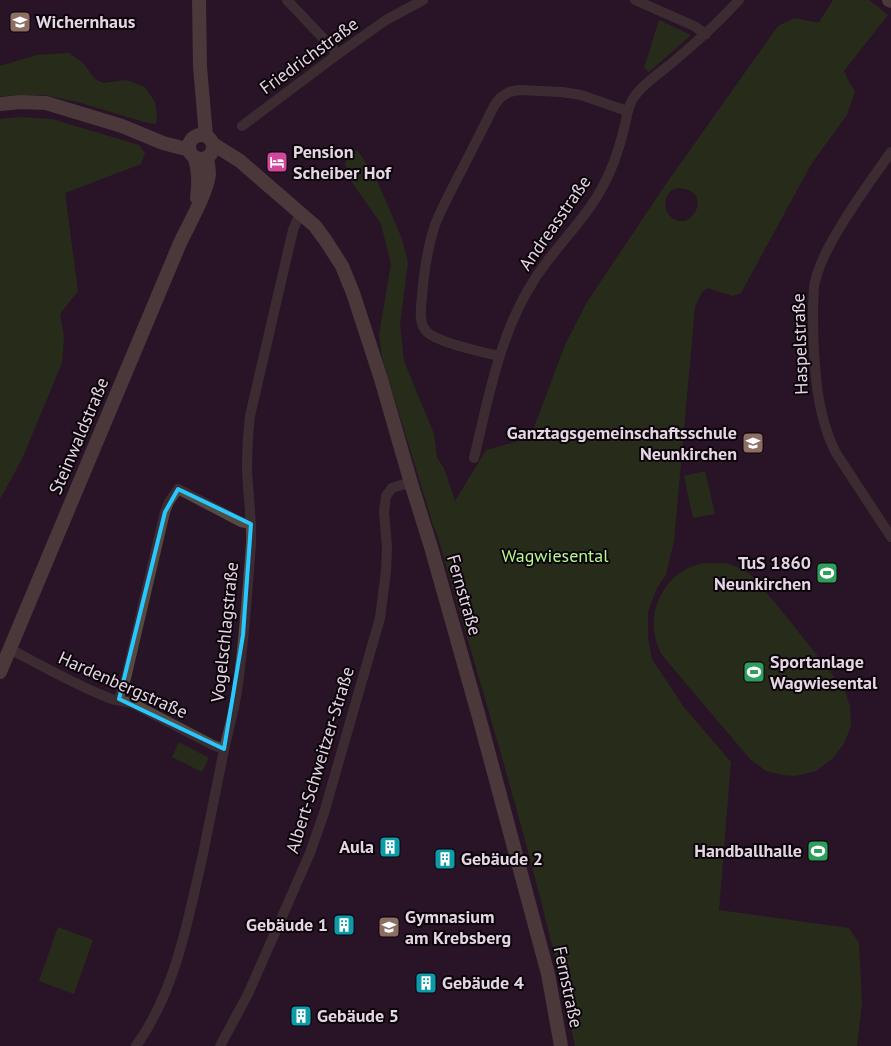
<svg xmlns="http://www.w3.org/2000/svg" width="891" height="1046" viewBox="0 0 891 1046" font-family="'PT Sans',sans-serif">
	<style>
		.green { fill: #26490c; fill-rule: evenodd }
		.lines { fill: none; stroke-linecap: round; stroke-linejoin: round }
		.street { stroke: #544a40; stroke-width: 10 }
		.secondary { stroke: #736454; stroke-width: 14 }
		.marked { fill: none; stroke: #27c8ff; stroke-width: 4; stroke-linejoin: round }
		.labels { text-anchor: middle; stroke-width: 4; stroke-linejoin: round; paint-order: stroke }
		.poi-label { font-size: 18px; font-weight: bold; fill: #e4d6e3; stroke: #0c040b; text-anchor: start }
		.street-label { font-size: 18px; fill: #e4d6e3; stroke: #0c040b }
		.park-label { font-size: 18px; fill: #b4fa8b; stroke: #0c040b }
	</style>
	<rect width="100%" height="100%" fill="#281427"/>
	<!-- green -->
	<g class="green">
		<path d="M 833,0 L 869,0 L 888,15 L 844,71 L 850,84 L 855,91 L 847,115 L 812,163 L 741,293 L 733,296 L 708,288 L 702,292 L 695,307 L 674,541 L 666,574 L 656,590 L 648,612 L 648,638 L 652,659 L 683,706 L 731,762 L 719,910 L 849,928 L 859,943 L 862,1004 L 857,1046 L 575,1046 C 539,873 486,704 437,534 L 433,525 L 382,357 L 379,335 L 391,264 L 381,224 L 351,181 L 345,165 L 348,154 L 353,150 L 358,151 L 376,178 L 402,239 L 408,263 L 400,324 L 404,361 L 434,434 L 437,458 L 444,468 L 455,501 L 486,450 L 530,438 L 565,345 L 587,302 L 668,181 L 778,26 L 794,18 L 814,22 L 819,22 ZM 678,188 C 716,189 691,237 670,216 C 663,209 664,197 671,191 C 673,189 676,189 678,188 Z"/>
		<path d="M 659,20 L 691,35 L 649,72 L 644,68 Z"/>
		<path d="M 69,53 L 83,63 L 95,79 L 103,83 L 126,80 L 145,87 L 155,102 L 157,118 L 156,124 L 144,122 L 78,102 L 44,95 L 0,96 L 0,66 L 37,55 Z"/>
		<path d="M 18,117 L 52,119 L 139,145 L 145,153 L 141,164 L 65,193 L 78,291 L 60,314 L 64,337 L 62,363 L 22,459 L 0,499 L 0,119 Z"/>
		<path d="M 705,471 L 715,514 L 693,518 L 684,476 Z"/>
		<path d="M 704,563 L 727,563 L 739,568 L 751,575 L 777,605 L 844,689 L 850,706 L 851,726 L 844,744 L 832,759 L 816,771 L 795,776 L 783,775 L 766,771 L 750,759 L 661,654 C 659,648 656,642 655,636 C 649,610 663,582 686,569 C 691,566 698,565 704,563 Z"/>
		<path d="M 179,742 L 209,758 L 202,772 L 172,757 Z"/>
		<path d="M 58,927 L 93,940 L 74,994 L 39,981 Z"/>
	</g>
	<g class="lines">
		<!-- street -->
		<g class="street">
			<path d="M 287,0 L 338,54"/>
			<path d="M 635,0 L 694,26 L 706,34"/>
			<path d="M 242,126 L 338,54 L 386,20 L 423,0"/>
			<path d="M 891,152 C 874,176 857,199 842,224 C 831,242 820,261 815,282 C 813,289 814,298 813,305 C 813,325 813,345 815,366 C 817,396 822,426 836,453 L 891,537"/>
			<path d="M 499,356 C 483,352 438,343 427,332 C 418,323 421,308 422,296 C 424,273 427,248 435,225 C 441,209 450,193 458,177 C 470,154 482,130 494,106 L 500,98 L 509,92 L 519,90 L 562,92 L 581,95 L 627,111"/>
			<path d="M 474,458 C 489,396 500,331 536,277 C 557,245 585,220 603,186 C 613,168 619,149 624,129 C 627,118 627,107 634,97 C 644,83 660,73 673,62 C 697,42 719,22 739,0"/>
			<path d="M 10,649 C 42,666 75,685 109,698 C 116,701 125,701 132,703 L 213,745 L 224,749"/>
			<path d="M 119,699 L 126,678 L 165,512 L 169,502 L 178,489 L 241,522 L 251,524"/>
			<path d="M 136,1046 C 176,990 188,920 203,854 C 210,820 217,785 224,750 C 228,731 234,711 237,691 C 244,643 247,593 251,544 C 252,519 248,494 247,469 C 247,451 248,433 250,416 L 293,230 L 297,220 L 301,214"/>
			<path d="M 220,1046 L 248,994 L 310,853 L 324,813 L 380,618 L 386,571 L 387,547 L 384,512 L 386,496 L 392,488 L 401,485 L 411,483"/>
		</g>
		<!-- secondary -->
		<g class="secondary">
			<path d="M 199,0 L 200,67 L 206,136"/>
			<path d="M 889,0 L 891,1"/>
			<path d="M 0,104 L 21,102 L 46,103 L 122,126 L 163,143 L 186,149 L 189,151"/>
			<circle cx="201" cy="147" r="12"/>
			<path d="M 213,144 L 240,161 L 315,226 L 326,241 L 342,266 L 353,293 L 381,379 L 411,483 L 431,547 L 479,717 L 548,974 L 561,1046"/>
			<path d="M 195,159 C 199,172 199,184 197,198"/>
			<path d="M 0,672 L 180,243 C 189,224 207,193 209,174 C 209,169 208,164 207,158"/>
		</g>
	</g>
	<!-- marked area -->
	<path d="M0 0H891V1046H0ZM 178,489 L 251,524 L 243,635 L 224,749 L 119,699 L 165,512 Z" fill="#281427" fill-opacity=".55" fill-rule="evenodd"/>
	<path class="marked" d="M 178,489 L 251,524 L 243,635 L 224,749 L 119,699 L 165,512 Z"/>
	<!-- icons -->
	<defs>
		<g id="school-square" transform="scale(1.125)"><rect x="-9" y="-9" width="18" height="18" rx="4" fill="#8d6e63" stroke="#0c040b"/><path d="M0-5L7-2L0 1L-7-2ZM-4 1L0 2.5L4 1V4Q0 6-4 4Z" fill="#fff"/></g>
		<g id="hotel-square" transform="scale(1.125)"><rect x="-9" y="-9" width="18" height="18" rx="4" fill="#d1479c" stroke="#0c040b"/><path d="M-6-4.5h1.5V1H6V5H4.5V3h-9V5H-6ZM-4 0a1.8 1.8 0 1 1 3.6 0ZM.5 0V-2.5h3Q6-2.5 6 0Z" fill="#fff"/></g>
		<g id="stadium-square" transform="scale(1.125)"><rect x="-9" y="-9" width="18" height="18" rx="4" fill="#2e9e5b" stroke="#0c040b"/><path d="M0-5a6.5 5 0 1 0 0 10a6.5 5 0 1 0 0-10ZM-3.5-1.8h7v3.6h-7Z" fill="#fff"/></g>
		<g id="building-square" transform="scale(1.125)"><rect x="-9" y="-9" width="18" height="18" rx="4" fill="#0f9aa8" stroke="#0c040b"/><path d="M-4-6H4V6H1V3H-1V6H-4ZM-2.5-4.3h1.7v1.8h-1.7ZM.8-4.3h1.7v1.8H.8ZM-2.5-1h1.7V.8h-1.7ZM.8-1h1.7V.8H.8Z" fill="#fff"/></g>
	</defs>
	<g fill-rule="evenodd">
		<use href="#school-square" x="20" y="22"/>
		<use href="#hotel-square" x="277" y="162"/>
		<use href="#school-square" x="753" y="443"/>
		<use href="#stadium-square" x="827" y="573"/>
		<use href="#stadium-square" x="754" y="672"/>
		<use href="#building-square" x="390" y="847"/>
		<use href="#stadium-square" x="818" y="851"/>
		<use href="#building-square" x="445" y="859"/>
		<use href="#building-square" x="344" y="925"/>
		<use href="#school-square" x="389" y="927"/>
		<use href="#building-square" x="426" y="983"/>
		<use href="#building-square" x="301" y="1016"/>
	</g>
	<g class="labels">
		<!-- poi labels -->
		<g class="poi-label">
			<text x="36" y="28">Wichernhaus</text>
			<text x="293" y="158">Pension<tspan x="293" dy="21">Scheiber Hof</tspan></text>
			<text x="737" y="439" text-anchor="end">Ganztagsgemeinschaftsschule<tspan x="737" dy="21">Neunkirchen</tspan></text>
			<text x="811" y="569" text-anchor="end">TuS 1860<tspan x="811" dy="21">Neunkirchen</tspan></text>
			<text x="770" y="668">Sportanlage<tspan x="770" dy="21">Wagwiesental</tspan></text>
			<text x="374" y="853" text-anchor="end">Aula</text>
			<text x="802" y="857" text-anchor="end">Handballhalle</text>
			<text x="461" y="865">Gebäude 2</text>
			<text x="405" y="923">Gymnasium<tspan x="405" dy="21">am Krebsberg</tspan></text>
			<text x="328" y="931" text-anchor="end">Gebäude 1</text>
			<text x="442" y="989">Gebäude 4</text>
			<text x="317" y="1022">Gebäude 5</text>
		</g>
		<!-- street labels -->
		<g class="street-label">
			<text transform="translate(309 56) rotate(-36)" y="6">Friedrichstraße</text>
			<text transform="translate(555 223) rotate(-55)" y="6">Andreasstraße</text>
			<text transform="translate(800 344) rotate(-92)" y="6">Haspelstraße</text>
			<text transform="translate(79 436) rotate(-67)" y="6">Steinwaldstraße</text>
			<text transform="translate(464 595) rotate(74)" y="6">Fernstraße</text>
			<text transform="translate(225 632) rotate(-84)" y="6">Vogelschlagstraße</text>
			<text transform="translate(123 685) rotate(24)" y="6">Hardenbergstraße</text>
			<text transform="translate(320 760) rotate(-73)" y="6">Albert-Schweitzer-Straße</text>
			<text transform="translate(568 987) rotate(78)" y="6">Fernstraße</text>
		</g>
		<!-- park labels -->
		<g class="park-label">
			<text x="555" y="562">Wagwiesental</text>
		</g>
	</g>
</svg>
